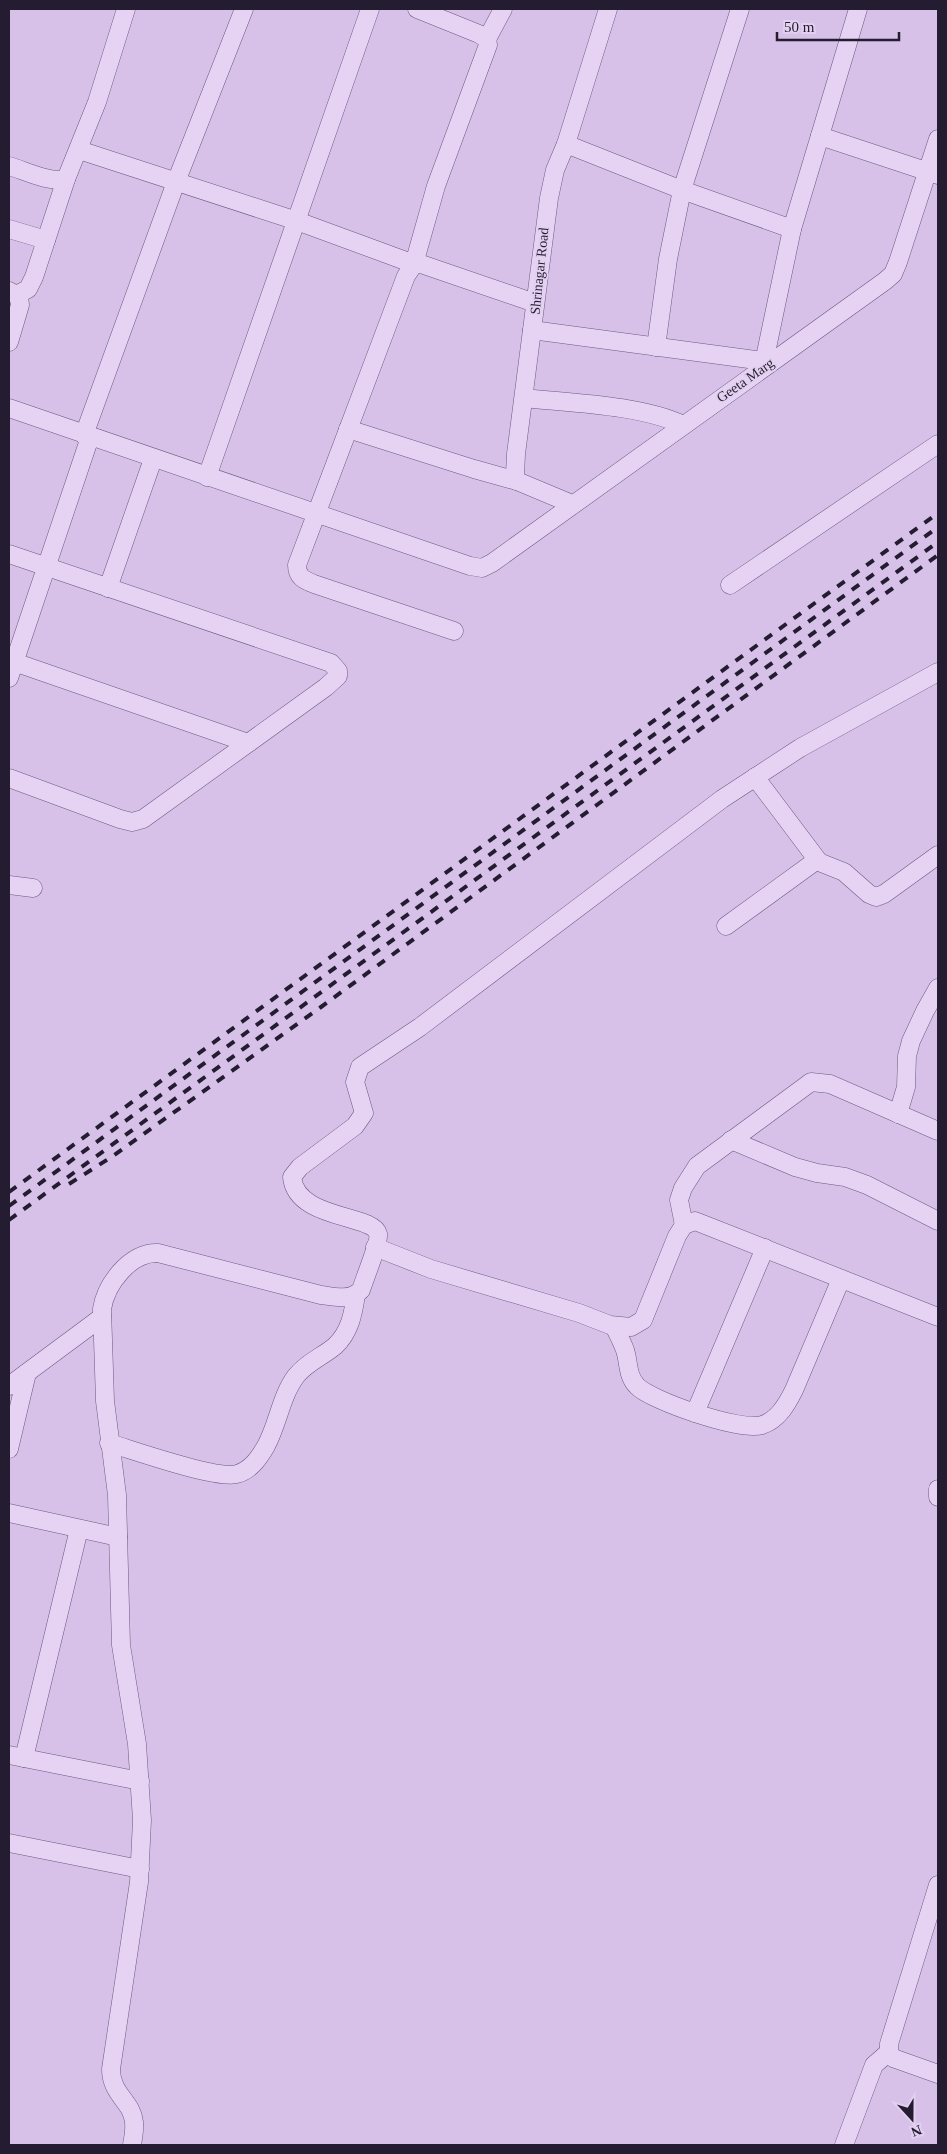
<svg xmlns="http://www.w3.org/2000/svg" width="947" height="2154" viewBox="0 0 947 2154" font-family="Georgia,serif">
	<style>
		.lines { fill: none; stroke-linecap: round; stroke-linejoin: round }
		.street-casing { stroke: #6a5b7f; stroke-width: 19 }
		.street { stroke: #e6d3f4; stroke-width: 18 }
		.rail { stroke: #241d31; stroke-width: 4; stroke-dasharray: 9 9; stroke-linecap: butt }
		.labels { text-anchor: middle; stroke-width: 4; stroke-linejoin: round; paint-order: stroke }
		.street-label { font-size: 14px; fill: #241d31; stroke: #e3d0f0 }
	</style>
	<rect width="100%" height="100%" fill="#d7c1e8"/>
	<g class="lines">
		<!-- street casing -->
		<g class="street-casing">
			<g id="street">
				<path d="M 487,39 L 503,9"/>
				<path d="M 820,136 L 938,175"/>
				<path d="M 566,144 L 682,190 L 792,229"/>
				<path d="M 79,150 L 297,221 L 414,264 L 436,186 L 488,45 L 487,39 L 479,34 L 417,9"/>
				<path d="M 9,166 C 26,171 49,183 66,179 L 97,102 L 126,9"/>
				<path d="M 9,229 L 46,240"/>
				<path d="M 9,291 L 19,297 L 20,305 L 9,342"/>
				<path d="M 16,295 L 28,289 L 34,277 L 66,179"/>
				<path d="M 532,330 L 764,361"/>
				<path d="M 656,347 L 668,259 L 682,190 L 740,9"/>
				<path d="M 763,367 L 792,229 L 858,9"/>
				<path d="M 524,398 C 571,403 641,405 683,425"/>
				<path d="M 9,408 L 470,566 L 482,568 L 492,563 L 885,281 L 893,274 L 898,262 L 938,139"/>
				<path d="M 348,429 L 474,469 L 517,481"/>
				<path d="M 84,435 L 176,182 L 244,9"/>
				<path d="M 207,477 L 370,9"/>
				<path d="M 572,504 L 517,481 L 515,475 L 516,454 L 549,198 L 555,170 L 566,144 L 608,9"/>
				<path d="M 9,554 L 331,663 L 338,671 L 338,676 L 326,687 L 143,819 L 132,822 L 120,819 L 9,778"/>
				<path d="M 730,585 L 938,444"/>
				<path d="M 108,588 L 153,459"/>
				<path d="M 454,631 L 314,584 C 304,580 297,577 297,565 L 406,276 L 414,264 L 421,264 L 535,303"/>
				<path d="M 14,662 L 248,743"/>
				<path d="M 9,678 L 90,437"/>
				<path d="M 755,777 L 819,862 L 844,872 L 869,894 L 876,897 L 884,894 L 938,855"/>
				<path d="M 9,885 L 33,888"/>
				<path d="M 726,926 L 817,860"/>
				<path d="M 898,1114 L 906,1087 L 907,1056 L 911,1041 L 925,1011 L 938,988"/>
				<path d="M 731,1140 L 795,1167 L 817,1173 L 845,1177 L 867,1185 L 938,1221"/>
				<path d="M 684,1225 L 679,1200 L 683,1188 L 697,1166 L 811,1082 L 830,1084 L 938,1131"/>
				<path d="M 375,1247 L 431,1269 L 579,1313 L 610,1325 L 631,1327 L 643,1320 L 677,1236 L 684,1225 L 695,1221 L 938,1317"/>
				<path d="M 614,1326 C 618,1334 622,1342 625,1350 C 629,1362 627,1376 637,1386 C 651,1401 742,1432 762,1425 C 778,1420 787,1404 794,1390 L 841,1279"/>
				<path d="M 9,1386 L 102,1317"/>
				<path d="M 695,1413 L 765,1248"/>
				<path d="M 109,1443 C 133,1450 217,1480 237,1474 C 251,1470 259,1458 266,1446 C 278,1424 281,1396 296,1376 C 307,1362 322,1357 335,1346 C 350,1332 353,1314 356,1295"/>
				<path d="M 9,1449 L 27,1373"/>
				<path d="M 938,1489 L 938,1497"/>
				<path d="M 9,1513 L 118,1537"/>
				<path d="M 9,1755 L 140,1781"/>
				<path d="M 24,1758 L 79,1529"/>
				<path d="M 9,1843 L 140,1869"/>
				<path d="M 938,1885 L 889,2044 L 889,2052 L 893,2058 L 938,2074"/>
				<path d="M 132,2145 C 133,2138 135,2130 134,2122 C 132,2101 111,2095 111,2069 L 139,1882 L 142,1820 L 137,1744 L 121,1645 L 117,1495 L 105,1401 L 102,1309 C 106,1284 130,1252 158,1253 L 321,1295 C 335,1297 350,1301 361,1290 C 364,1280 380,1241 378,1234 C 373,1214 296,1220 292,1177 L 300,1167 L 355,1126 L 364,1113 L 355,1082 L 360,1067 L 420,1027 L 722,799 L 800,748 L 938,672"/>
				<path d="M 844,2145 L 874,2065 L 889,2052"/>
			</g>
		</g>
		<!-- street -->
		<use href="#street" class="street"/>
		<!-- rail -->
		<g class="rail">
			<path d="M 69,1184 L 113,1156 L 321,1007 L 938,555"/>
			<path d="M 9,1192 L 938,513"/>
			<path d="M 9,1206 L 938,527"/>
			<path d="M 9,1220 L 938,542"/>
		</g>
	</g>
	<g class="labels">
		<!-- street labels -->
		<g class="street-label">
			<text transform="translate(539 271) rotate(-84)" y="5">Shrinagar Road</text>
			<text transform="translate(745 380) rotate(-35)" y="5">Geeta Marg</text>
		</g>
	</g>
	<!-- border -->
	<rect width="947" height="2154" fill="none" stroke="#241d31" stroke-width="20"/>
	<!-- north arrow -->
	<g transform="translate(912 2119) rotate(159)" stroke="#e3d0f0" stroke-width="4" paint-order="stroke">
	<path d="M0-4L9 19L0 12L-9 19Z" fill="#241d31"/>
	<text y="-8" font-size="14" font-weight="bold" text-anchor="middle" fill="#241d31">N</text>
	</g>
	<!-- scale -->
	<path d="M777 32v8h122v-8" fill="none" stroke="#241d31" stroke-width="2.5"/>
	<text x="784" y="32" font-size="15" fill="#241d31" stroke="#e3d0f0" stroke-width="4" paint-order="stroke">50 m</text>
</svg>
